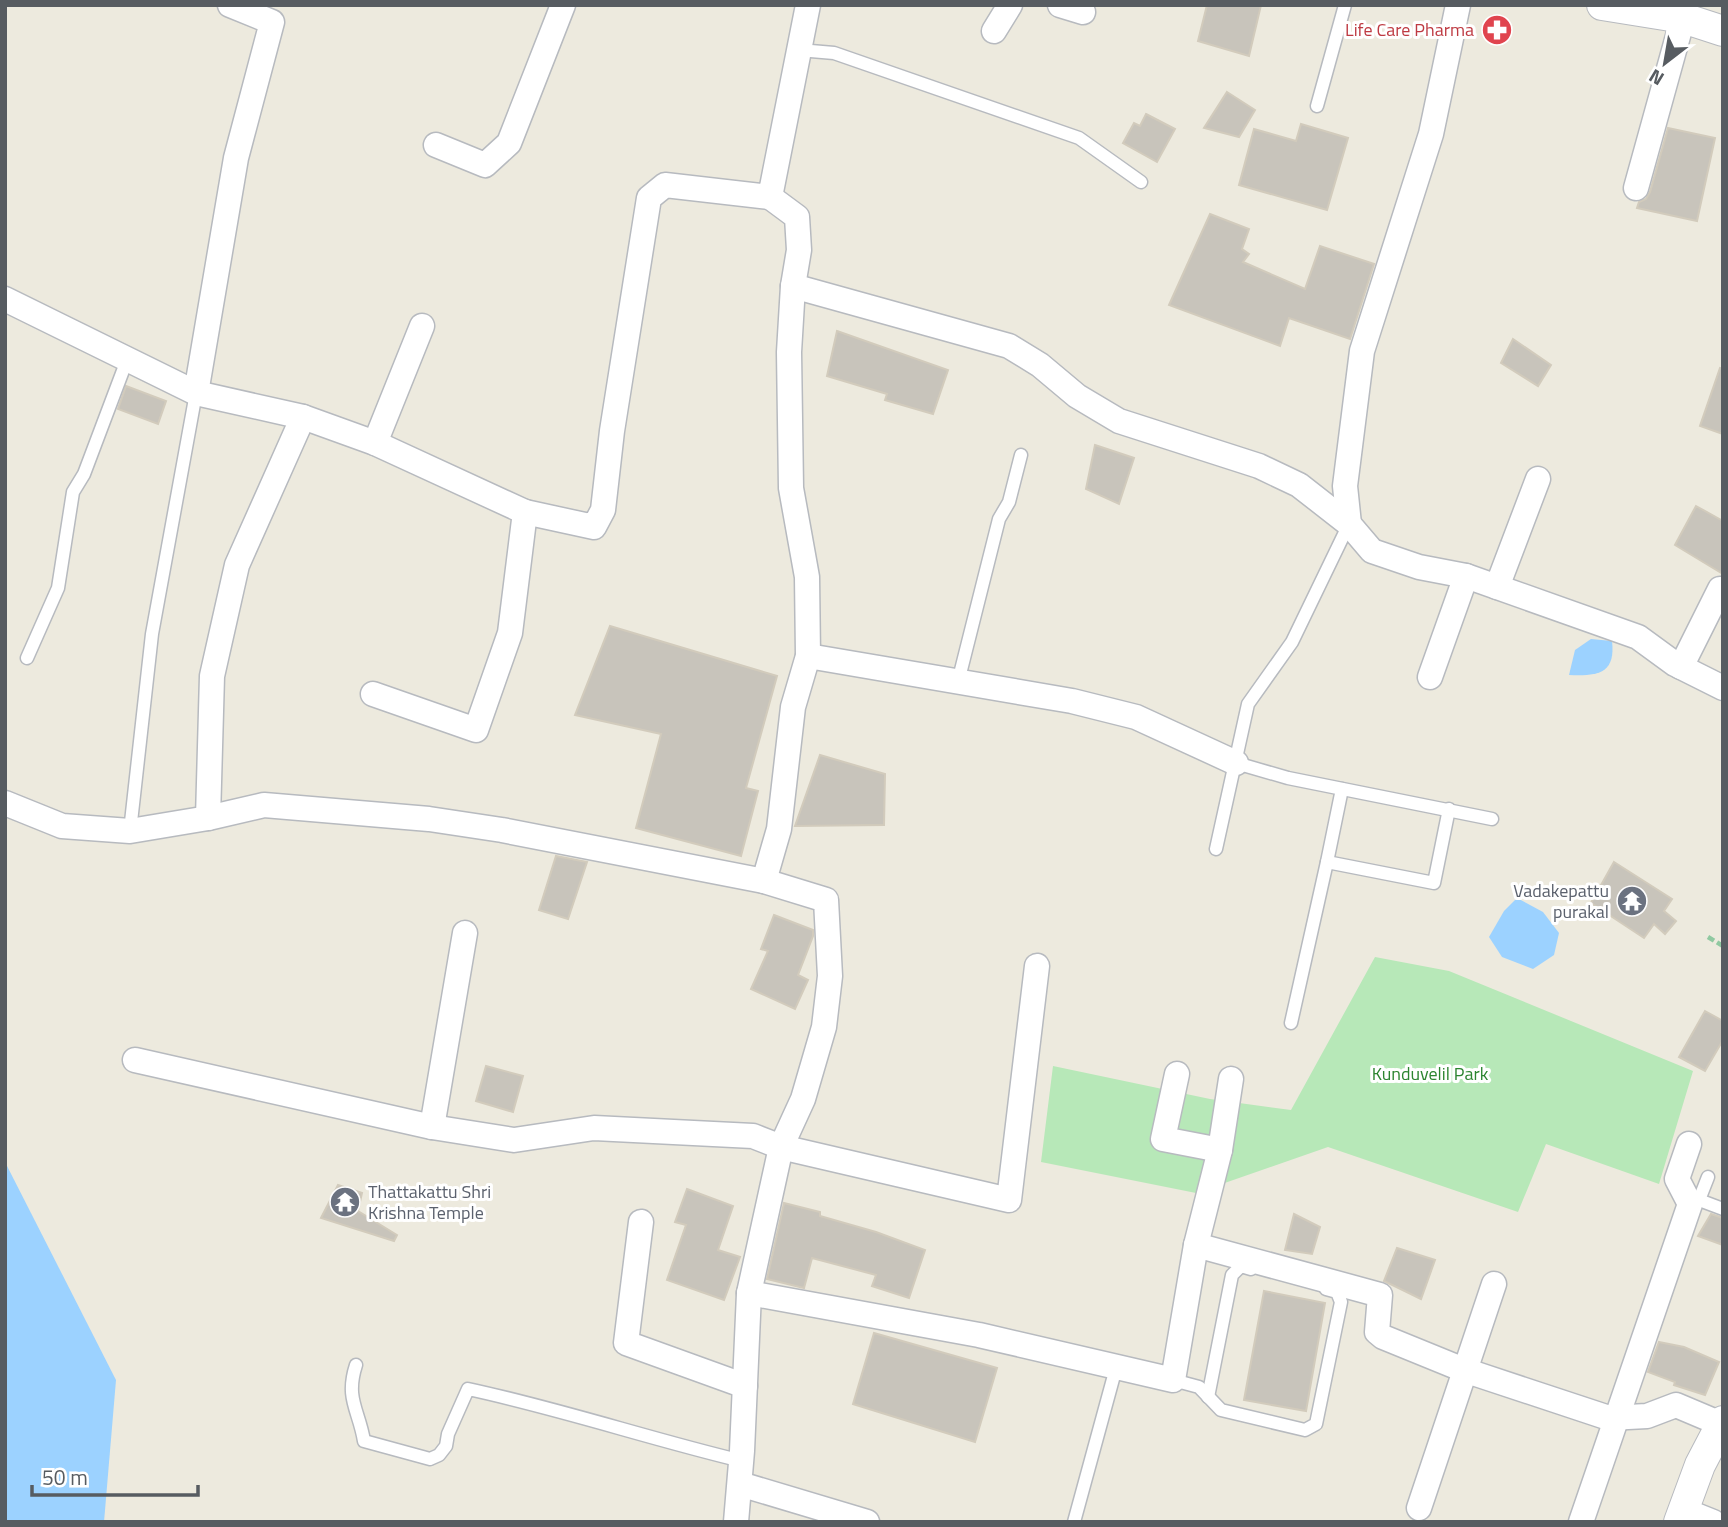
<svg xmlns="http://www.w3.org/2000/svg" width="1728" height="1527" viewBox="0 0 1728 1527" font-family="'Titillium Web',sans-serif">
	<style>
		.green { fill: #b7e8b8 }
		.water { fill: #9cd2ff }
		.building { fill: #c8c4bb; stroke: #d2cbbc; stroke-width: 2 }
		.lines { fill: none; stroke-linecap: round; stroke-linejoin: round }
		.service-casing { stroke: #b7babf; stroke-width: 15 }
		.minor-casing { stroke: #b7babf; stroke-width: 27 }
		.tertiary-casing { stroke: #b7babf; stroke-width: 32 }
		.path { stroke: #90c9a1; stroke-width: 4.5; stroke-dasharray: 7 3.5; stroke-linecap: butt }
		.service { stroke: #fff; stroke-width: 12 }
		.minor { stroke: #fff; stroke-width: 24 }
		.tertiary { stroke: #fff; stroke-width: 30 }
		.labels { text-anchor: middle; stroke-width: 6; stroke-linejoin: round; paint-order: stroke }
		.health-label { font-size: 18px; fill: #be3a42; stroke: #fff; text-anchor: end }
		.worship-label { font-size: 18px; fill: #5b616d; stroke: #fff; text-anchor: end }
		.park-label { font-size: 18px; fill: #2c8530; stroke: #fff }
	</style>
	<rect width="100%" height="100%" fill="#edeade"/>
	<!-- green -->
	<path class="green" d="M 1375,957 L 1449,971 L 1693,1071 L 1659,1184 L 1546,1144 L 1518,1212 L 1328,1147 L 1196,1193 L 1041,1162 L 1053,1066 L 1210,1099 L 1291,1110 Z"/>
	<!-- water -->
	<g class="water">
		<path d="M 1591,639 L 1612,641 C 1616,675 1596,676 1569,675 L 1575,650 Z"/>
		<path d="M 1517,898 L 1543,912 L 1559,933 L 1554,955 L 1533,969 L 1502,957 L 1489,937 L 1504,911 Z"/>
		<path d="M 5,1162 L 116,1380 L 104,1522 L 5,1522 Z"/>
	</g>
	<!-- building -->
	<g class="building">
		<path d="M 1207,5 L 1261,5 L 1249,56 L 1198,41 Z"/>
		<path d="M 1227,92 L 1255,110 L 1239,137 L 1204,128 Z"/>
		<path d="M 1146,114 L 1175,129 L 1157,162 L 1123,143 L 1134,123 L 1140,126 Z"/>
		<path d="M 1301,124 L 1348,138 L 1327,210 L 1239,185 L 1254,129 L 1296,141 Z"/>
		<path d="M 1668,128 L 1715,138 L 1697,221 L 1637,208 L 1639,202 L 1646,199 L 1650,192 Z"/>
		<path d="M 1210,214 L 1249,229 L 1242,249 L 1249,254 L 1243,262 L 1305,289 L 1320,246 L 1374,264 L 1350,339 L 1289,318 L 1280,346 L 1169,305 Z"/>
		<path d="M 837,331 L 948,370 L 933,414 L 885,400 L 887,394 L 827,376 Z"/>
		<path d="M 1513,339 L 1551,365 L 1538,386 L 1501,363 Z"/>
		<path d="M 1720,368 L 1723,369 L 1723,434 L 1700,426 Z"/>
		<path d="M 126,386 L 166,401 L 158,424 L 118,409 Z"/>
		<path d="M 1095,445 L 1134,458 L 1119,504 L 1086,489 Z"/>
		<path d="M 1696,506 L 1723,521 L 1723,574 L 1675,545 Z"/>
		<path d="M 610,626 L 777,676 L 746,788 L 758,791 L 741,856 L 636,828 L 661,734 L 575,715 Z"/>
		<path d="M 820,755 L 885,774 L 884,825 L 795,826 Z"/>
		<path d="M 556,856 L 587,862 L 568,919 L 539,910 Z"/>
		<path d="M 1614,862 L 1672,899 L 1664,911 L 1676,921 L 1665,934 L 1654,924 L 1644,938 L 1591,903 Z"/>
		<path d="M 774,915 L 813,930 L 813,936 L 798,975 L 808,980 L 795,1009 L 751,989 L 768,951 L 761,949 Z"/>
		<path d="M 1705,1011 L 1723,1021 L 1723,1040 L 1705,1071 L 1679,1057 Z"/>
		<path d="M 486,1066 L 523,1076 L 513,1112 L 476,1101 Z"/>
		<path d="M 338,1185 L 362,1193 L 358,1211 L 397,1235 L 394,1241 L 321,1218 Z"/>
		<path d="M 687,1189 L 733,1206 L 718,1250 L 740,1257 L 724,1300 L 667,1280 L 686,1225 L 675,1222 Z"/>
		<path d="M 784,1203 L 820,1212 L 820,1216 L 876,1232 L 925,1250 L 909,1298 L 872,1286 L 876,1275 L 812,1258 L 804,1288 L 767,1279 Z"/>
		<path d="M 1294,1214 L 1320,1227 L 1312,1254 L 1285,1250 Z"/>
		<path d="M 1711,1214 L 1723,1218 L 1723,1245 L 1698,1236 Z"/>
		<path d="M 1397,1248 L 1435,1260 L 1421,1299 L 1384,1281 Z"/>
		<path d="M 1264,1291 L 1325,1303 L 1306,1411 L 1244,1400 Z"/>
		<path d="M 874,1333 L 997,1368 L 975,1442 L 853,1404 Z"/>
		<path d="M 1659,1342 L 1684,1347 L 1719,1362 L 1705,1395 L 1674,1385 L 1675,1382 L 1648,1372 Z"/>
	</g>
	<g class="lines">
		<!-- service casing -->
		<g class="service-casing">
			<g id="service">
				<path d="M 799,50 L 834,53 L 1079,138 L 1141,182"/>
				<path d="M 1317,106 L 1345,5"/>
				<path d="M 27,658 L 58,588 L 73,492 L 84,474 L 127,360"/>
				<path d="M 958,682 L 999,519 L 1009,502 L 1021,455"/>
				<path d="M 1236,763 L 1288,778 L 1492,819"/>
				<path d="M 130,831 L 152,634 L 196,393"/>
				<path d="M 1216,849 L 1248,704 L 1292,642 L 1349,524"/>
				<path d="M 1327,862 L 1342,789"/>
				<path d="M 1291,1023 L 1327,862 L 1434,883 L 1449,809"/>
				<path d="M 1708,1177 L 1699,1200 L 1723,1209"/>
				<path d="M 356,1365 C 345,1399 359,1410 364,1441 L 430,1459 L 439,1455 L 446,1446 L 448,1434 L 468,1389 C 561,1409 650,1439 742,1461"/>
				<path d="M 1173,1380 L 1199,1387 L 1221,1410 L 1305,1430 L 1316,1424 L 1341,1302 L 1337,1292 L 1326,1289"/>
				<path d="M 1208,1397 L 1232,1275 L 1241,1266 L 1251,1269"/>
				<path d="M 1074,1522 L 1116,1368"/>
			</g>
		</g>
		<!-- minor casing -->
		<g class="minor-casing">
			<g id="minor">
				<path d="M 1060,5 L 1083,12"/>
				<path d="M 994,31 L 1010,5"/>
				<path d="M 436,145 L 485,165 L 509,143 L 563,5"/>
				<path d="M 1636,188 L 1683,18"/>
				<path d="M 793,286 L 1009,346 L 1040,365 L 1077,396 L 1119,421 L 1259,466 L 1299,485 L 1349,524 L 1372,551 L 1419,567 L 1466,576 L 1638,637 L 1675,664 L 1723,688"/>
				<path d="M 5,299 L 196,393 L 303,417 L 375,443 L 525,512 L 594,527 L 603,510 L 612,431 L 649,198 L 665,185 L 770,197 L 808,5"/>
				<path d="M 196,393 L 236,158 L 272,22 L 230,5"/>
				<path d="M 375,443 L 422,326"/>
				<path d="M 1349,524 L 1345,486 L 1362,351 L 1431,134 L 1458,5"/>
				<path d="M 1497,587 L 1538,479"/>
				<path d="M 808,656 L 1072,701 L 1136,717 L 1236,763"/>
				<path d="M 1681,667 L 1720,589"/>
				<path d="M 1430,677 L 1466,576"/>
				<path d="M 373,694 L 476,730 L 510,633 L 525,512"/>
				<path d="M 5,803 L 62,826 L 130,831 L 208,818 L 264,805 L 429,819 L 502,830 L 764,881"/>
				<path d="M 208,818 L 212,676 L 237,565 L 303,417"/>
				<path d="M 135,1060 L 432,1127 L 514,1140 L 594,1128 L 753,1136 L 781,1147 L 1009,1200 L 1037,966"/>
				<path d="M 1177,1074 L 1163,1139 L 1220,1150"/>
				<path d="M 432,1127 L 465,933"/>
				<path d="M 641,1222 L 626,1343 L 745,1386"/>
				<path d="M 1196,1245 L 1220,1150 L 1231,1079"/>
				<path d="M 749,1293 L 979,1335 L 1173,1380 L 1196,1245 L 1380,1295 L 1377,1332 L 1383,1337 L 1464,1370 L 1609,1418 L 1647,1416 L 1676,1405 L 1721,1424"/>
				<path d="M 740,1484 L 867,1522"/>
				<path d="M 1419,1508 L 1494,1284"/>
				<path d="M 1683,1510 L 1713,1522"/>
				<path d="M 736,1522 L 742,1451 L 749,1293 L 781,1147 L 803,1099 L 824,1027 L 830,976 L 826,900 L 764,881 L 779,829 L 793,707 L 808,656 L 807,577 L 791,488 L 789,352 L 793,286 L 799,250 L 797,217 L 770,197"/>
				<path d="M 1581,1522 L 1690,1204 L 1677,1179 L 1689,1144"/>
			</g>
		</g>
		<!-- tertiary casing -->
		<g class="tertiary-casing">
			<g id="tertiary">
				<path d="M 1602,5 L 1683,18 L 1723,31"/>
				<path d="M 1679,1522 L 1700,1465 L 1723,1421"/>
			</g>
		</g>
		<!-- path -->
		<path class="path" d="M 1708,937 L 1723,946"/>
		<!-- service -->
		<use href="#service" class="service"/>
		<!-- minor -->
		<use href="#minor" class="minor"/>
		<!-- tertiary -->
		<use href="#tertiary" class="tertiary"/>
	</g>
	<!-- icons -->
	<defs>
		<g id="pharmacy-disc" transform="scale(1.575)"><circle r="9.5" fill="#e0444e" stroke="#fff"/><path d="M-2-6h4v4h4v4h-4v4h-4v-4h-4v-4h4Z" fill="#fff"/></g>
		<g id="temple-disc" transform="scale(1.575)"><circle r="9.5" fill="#6b7280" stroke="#fff"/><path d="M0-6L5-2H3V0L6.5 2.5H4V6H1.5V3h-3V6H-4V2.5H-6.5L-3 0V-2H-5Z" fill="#fff"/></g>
	</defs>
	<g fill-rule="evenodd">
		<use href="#pharmacy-disc" x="1497" y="30"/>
		<use href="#temple-disc" x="1632" y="901"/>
		<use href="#temple-disc" x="345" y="1202"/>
	</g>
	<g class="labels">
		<!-- health labels -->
		<g class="health-label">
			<text x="1474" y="36">Life Care Pharma</text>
		</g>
		<!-- worship labels -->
		<g class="worship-label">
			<text x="1609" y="897">Vadakepattu<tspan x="1609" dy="21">purakal</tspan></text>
			<text x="368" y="1198" text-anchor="start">Thattakattu Shri<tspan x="368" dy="21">Krishna Temple</tspan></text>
		</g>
		<!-- park labels -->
		<g class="park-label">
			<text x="1430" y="1080">Kunduvelil Park</text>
		</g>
	</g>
	<!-- border -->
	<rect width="1728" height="1527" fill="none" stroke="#575c61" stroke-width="14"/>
	<!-- north arrow -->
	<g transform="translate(1665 63) rotate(211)" stroke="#ffffff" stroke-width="5" paint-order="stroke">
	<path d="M0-5L12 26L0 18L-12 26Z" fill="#575c61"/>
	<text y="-10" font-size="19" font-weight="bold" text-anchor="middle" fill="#575c61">N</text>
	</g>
	<!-- scale -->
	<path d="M32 1485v10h166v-10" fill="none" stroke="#575c61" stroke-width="3.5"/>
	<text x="42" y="1485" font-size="21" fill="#575c61" stroke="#ffffff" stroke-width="5" paint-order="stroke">50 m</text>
</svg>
